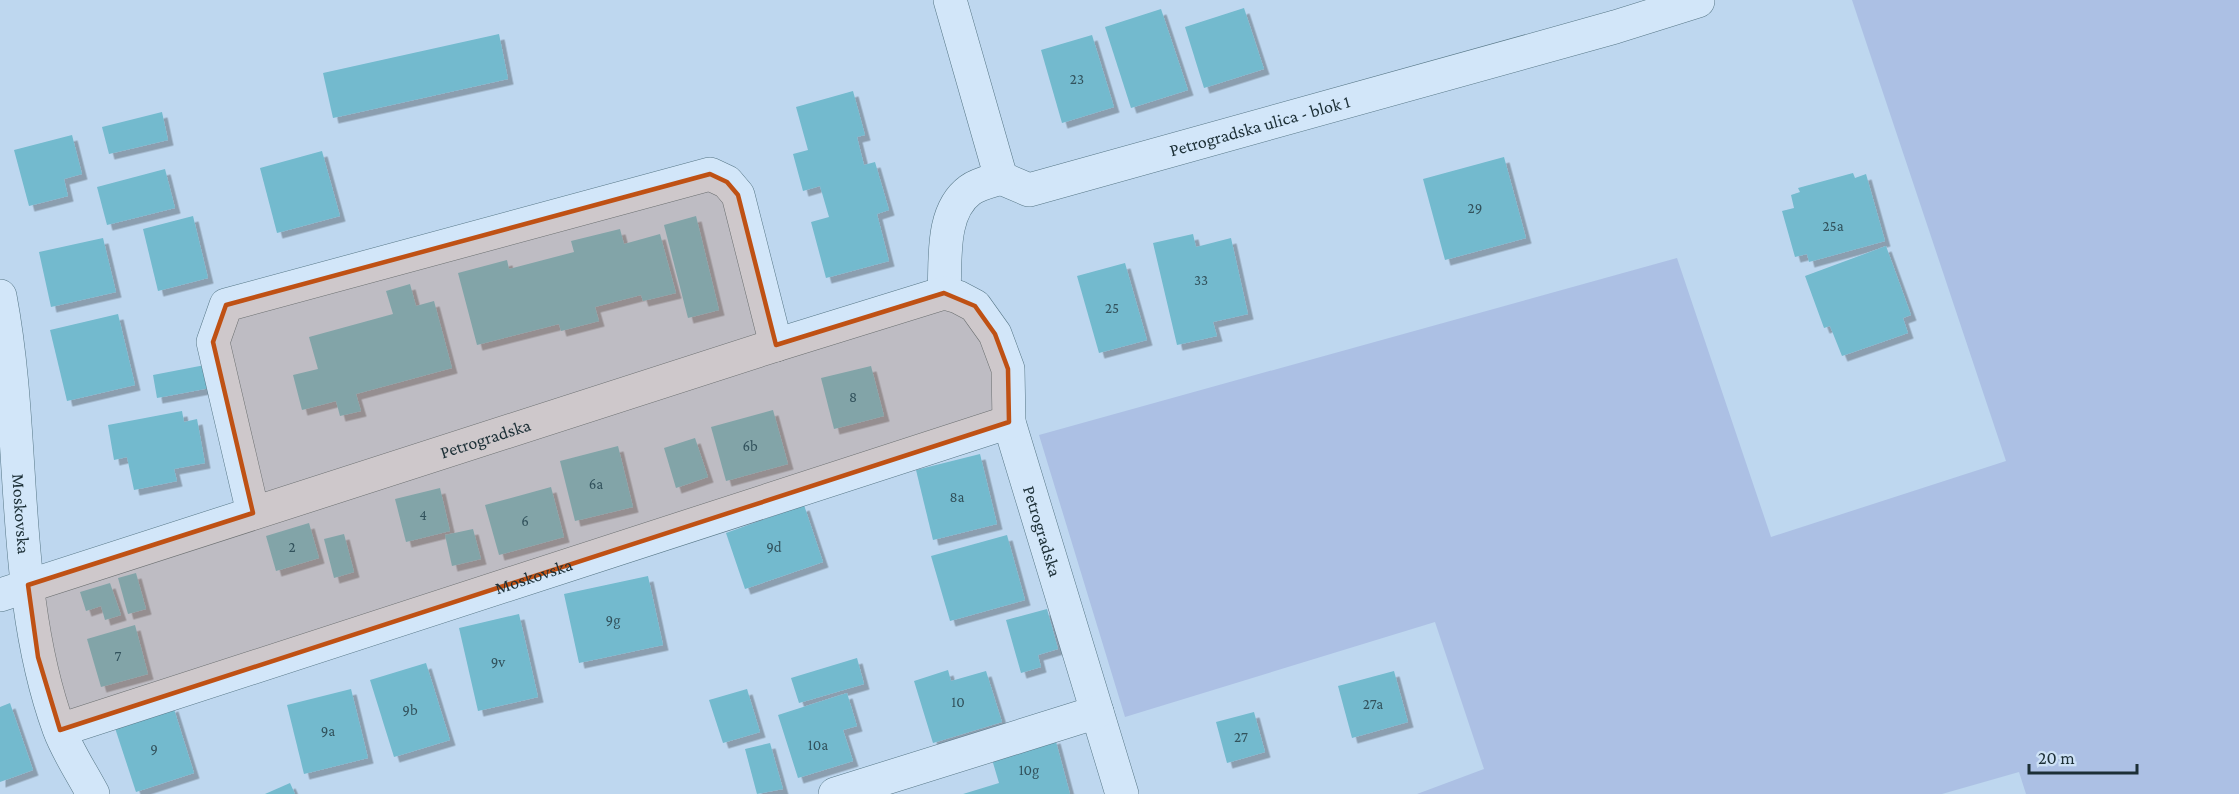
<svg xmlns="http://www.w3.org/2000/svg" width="2239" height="794" viewBox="0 0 2239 794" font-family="'Crimson Pro',serif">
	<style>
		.farmland { fill: #acc0e4 }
		.building { fill: #73bace; filter: url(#shadow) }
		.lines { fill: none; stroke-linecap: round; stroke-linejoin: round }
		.minor-casing { stroke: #577787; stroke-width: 34 }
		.minor { stroke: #d2e6f9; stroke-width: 33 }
		.marked { fill: #bf5114; fill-opacity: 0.2; stroke: #bf5114; stroke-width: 4.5; stroke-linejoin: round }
		.labels { text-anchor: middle; stroke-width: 5; stroke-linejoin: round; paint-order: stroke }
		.number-label { font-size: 15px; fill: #32525c }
		.street-label { font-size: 18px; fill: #1c2f36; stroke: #cee2f6 }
	</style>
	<defs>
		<filter id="shadow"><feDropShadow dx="5.5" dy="5.5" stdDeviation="0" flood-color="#0004"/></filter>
	</defs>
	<rect width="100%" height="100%" fill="#bed7ef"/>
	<!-- farmland -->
	<path class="farmland" d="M 1852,0 L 2239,0 L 2239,794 L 2026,794 L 2019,772 L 1942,794 L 1417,794 L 1484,769 L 1435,622 L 1125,717 L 1039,435 L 1677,258 L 1771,537 L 2006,461 Z"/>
	<!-- building -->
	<g class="building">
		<path d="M 1244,8 L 1264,69 L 1204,88 L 1185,27 Z"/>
		<path d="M 1161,9 L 1188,90 L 1131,108 L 1105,27 Z"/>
		<path d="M 499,34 L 508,79 L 333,118 L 323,73 Z"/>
		<path d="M 1092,35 L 1114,107 L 1062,123 L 1041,50 Z"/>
		<path d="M 853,91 L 865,135 L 857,137 L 864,165 L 875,162 L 889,210 L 877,214 L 889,261 L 826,278 L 811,222 L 829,217 L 820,186 L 803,191 L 793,154 L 808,150 L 796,107 Z"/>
		<path d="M 162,112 L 168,140 L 109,154 L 102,127 Z"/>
		<path d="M 72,135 L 82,174 L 64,179 L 68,196 L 29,206 L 14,150 Z"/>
		<path d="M 322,151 L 340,216 L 277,233 L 260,168 Z"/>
		<path d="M 1504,157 L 1526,238 L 1445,260 L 1423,179 Z"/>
		<path d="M 165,169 L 175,208 L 107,225 L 97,187 Z"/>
		<path d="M 1853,173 L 1855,178 L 1866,174 L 1885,241 L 1809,262 L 1807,254 L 1795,257 L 1782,211 L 1794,208 L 1791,195 L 1800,192 L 1798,188 Z"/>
		<path d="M 193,216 L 208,278 L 158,291 L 143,229 Z"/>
		<path d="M 696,216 L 719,310 L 688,318 L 664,225 Z"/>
		<path d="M 620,229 L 624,244 L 660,234 L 676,293 L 643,301 L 641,295 L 595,307 L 599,321 L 561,331 L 559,324 L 477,345 L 458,273 L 507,260 L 509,269 L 574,252 L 571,241 Z"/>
		<path d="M 1193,234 L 1196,247 L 1231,238 L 1248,314 L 1213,322 L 1217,336 L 1177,345 L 1153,243 Z"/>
		<path d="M 103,238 L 116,292 L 51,307 L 39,252 Z"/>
		<path d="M 1886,246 L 1911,315 L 1903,318 L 1908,333 L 1842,356 L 1830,326 L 1824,328 L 1805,276 Z"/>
		<path d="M 1125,263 L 1147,340 L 1099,353 L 1077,276 Z"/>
		<path d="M 410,284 L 416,306 L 434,301 L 452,368 L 356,394 L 361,411 L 340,416 L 336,401 L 302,410 L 293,375 L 318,369 L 309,337 L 393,314 L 386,291 Z"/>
		<path d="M 118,314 L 135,385 L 67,401 L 50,330 Z"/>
		<path d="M 205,365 L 210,388 L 157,398 L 153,375 Z"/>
		<path d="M 871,366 L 884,416 L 834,429 L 821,378 Z"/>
		<path d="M 773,410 L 788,464 L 726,481 L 711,427 Z"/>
		<path d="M 182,411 L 184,422 L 197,419 L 205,463 L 174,469 L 177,481 L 134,490 L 127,457 L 114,460 L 108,425 Z"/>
		<path d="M 695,438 L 708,477 L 676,488 L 664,448 Z"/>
		<path d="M 618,446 L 633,507 L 575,521 L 560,461 Z"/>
		<path d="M 980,454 L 997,524 L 933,540 L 916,470 Z"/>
		<path d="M 551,487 L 564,537 L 499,555 L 485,505 Z"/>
		<path d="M 440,488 L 450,531 L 406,542 L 395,499 Z"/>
		<path d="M 804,505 L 823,562 L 745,589 L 726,533 Z"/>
		<path d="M 309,523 L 319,558 L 276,571 L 266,536 Z"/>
		<path d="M 473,529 L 481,559 L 452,566 L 445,535 Z"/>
		<path d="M 344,534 L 354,572 L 334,578 L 324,539 Z"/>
		<path d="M 1007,535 L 1025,600 L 950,621 L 931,556 Z"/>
		<path d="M 136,573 L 146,609 L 128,614 L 118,578 Z"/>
		<path d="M 648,576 L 663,645 L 579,663 L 564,594 Z"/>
		<path d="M 110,583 L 121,615 L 105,620 L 101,606 L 86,611 L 80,592 Z"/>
		<path d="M 1047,609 L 1058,649 L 1038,655 L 1041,667 L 1021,673 L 1006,620 Z"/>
		<path d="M 519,614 L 538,697 L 478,711 L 459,628 Z"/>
		<path d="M 135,625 L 148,674 L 101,687 L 87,639 Z"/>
		<path d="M 857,658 L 864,684 L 799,703 L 791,678 Z"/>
		<path d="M 426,663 L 450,740 L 394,757 L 370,680 Z"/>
		<path d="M 948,670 L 951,681 L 986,671 L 1002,722 L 933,743 L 914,681 Z"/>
		<path d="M 1394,671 L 1408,722 L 1352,738 L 1338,686 Z"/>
		<path d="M 351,689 L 368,758 L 304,774 L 287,705 Z"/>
		<path d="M 747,689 L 760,732 L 723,743 L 709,700 Z"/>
		<path d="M 847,693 L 857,726 L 843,730 L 853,761 L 798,778 L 778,715 Z"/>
		<path d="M 10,703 L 33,770 L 0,782 L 0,707 Z"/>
		<path d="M 173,706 L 194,773 L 136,792 L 114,725 Z"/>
		<path d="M 1254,712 L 1265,752 L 1227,763 L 1216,722 Z"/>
		<path d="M 1055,738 L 1070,794 L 963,794 L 999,783 L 991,756 Z"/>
		<path d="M 770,743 L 783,789 L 757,794 L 745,749 Z"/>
		<path d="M 290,783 L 295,794 L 265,794 Z"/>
	</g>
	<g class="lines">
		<!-- minor casing -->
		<g class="minor-casing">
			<g id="minor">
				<path d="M 950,0 L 1001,178"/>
				<path id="s1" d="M 1001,178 L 1029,190 L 1615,27 L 1698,1"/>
				<path d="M 944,293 C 946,261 940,212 970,190 C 978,184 992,181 1001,178"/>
				<path id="s2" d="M 0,296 C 27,438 9,591 59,729 C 67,751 82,773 93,794"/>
				<path d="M 253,513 L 213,342 L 226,305 L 710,174 L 727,182 L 738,195 L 776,345"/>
				<path id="s3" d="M 0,595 L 776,345 L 944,293 L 958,297 L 975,306 L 995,334 L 1008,369 L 1009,422 L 1122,794"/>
				<path id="s4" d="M 60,730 L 1009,422"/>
				<path d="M 835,794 L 1097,712"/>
			</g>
		</g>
		<!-- minor -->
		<use href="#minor" class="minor"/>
	</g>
	<!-- marked area -->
	<path class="marked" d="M 710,174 L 727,182 L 738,195 L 776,345 L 944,293 L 975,306 L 995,334 L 1008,369 L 1009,422 L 60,730 L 38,657 L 28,585 L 253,513 L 213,342 L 226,305 Z"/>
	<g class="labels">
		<!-- number labels -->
		<g class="number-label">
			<text x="1077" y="84">23</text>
			<text x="1475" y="213">29</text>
			<text x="1833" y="231">25a</text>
			<text x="1201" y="285">33</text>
			<text x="1112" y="313">25</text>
			<text x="853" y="402">8</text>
			<text x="750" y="451">6b</text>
			<text x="596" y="489">6a</text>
			<text x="957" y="502">8a</text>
			<text x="423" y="520">4</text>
			<text x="525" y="526">6</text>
			<text x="292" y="552">2</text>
			<text x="774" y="552">9d</text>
			<text x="613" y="625">9g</text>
			<text x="118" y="661">7</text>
			<text x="498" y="667">9v</text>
			<text x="958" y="707">10</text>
			<text x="1373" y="709">27a</text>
			<text x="410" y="715">9b</text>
			<text x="328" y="736">9a</text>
			<text x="1241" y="742">27</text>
			<text x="818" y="750">10a</text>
			<text x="154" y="754">9</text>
			<text x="1029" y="775">10g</text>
		</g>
		<!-- street labels -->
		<g class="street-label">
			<text dy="6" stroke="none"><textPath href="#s1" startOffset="270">Petrogradska ulica - blok 1</textPath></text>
			<text dy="6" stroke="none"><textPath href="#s3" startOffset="510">Petrogradska</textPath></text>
			<text dy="6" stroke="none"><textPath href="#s2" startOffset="219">Moskovska</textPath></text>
			<text dy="6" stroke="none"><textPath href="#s3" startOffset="1264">Petrogradska</textPath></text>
			<text dy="6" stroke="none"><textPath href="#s4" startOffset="498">Moskovska</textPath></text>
		</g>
	</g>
	<!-- scale -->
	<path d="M2029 764v9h108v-9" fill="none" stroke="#1c2f36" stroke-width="3"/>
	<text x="2038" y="764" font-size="18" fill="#1c2f36" stroke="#cee2f6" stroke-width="4.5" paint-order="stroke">20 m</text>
</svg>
